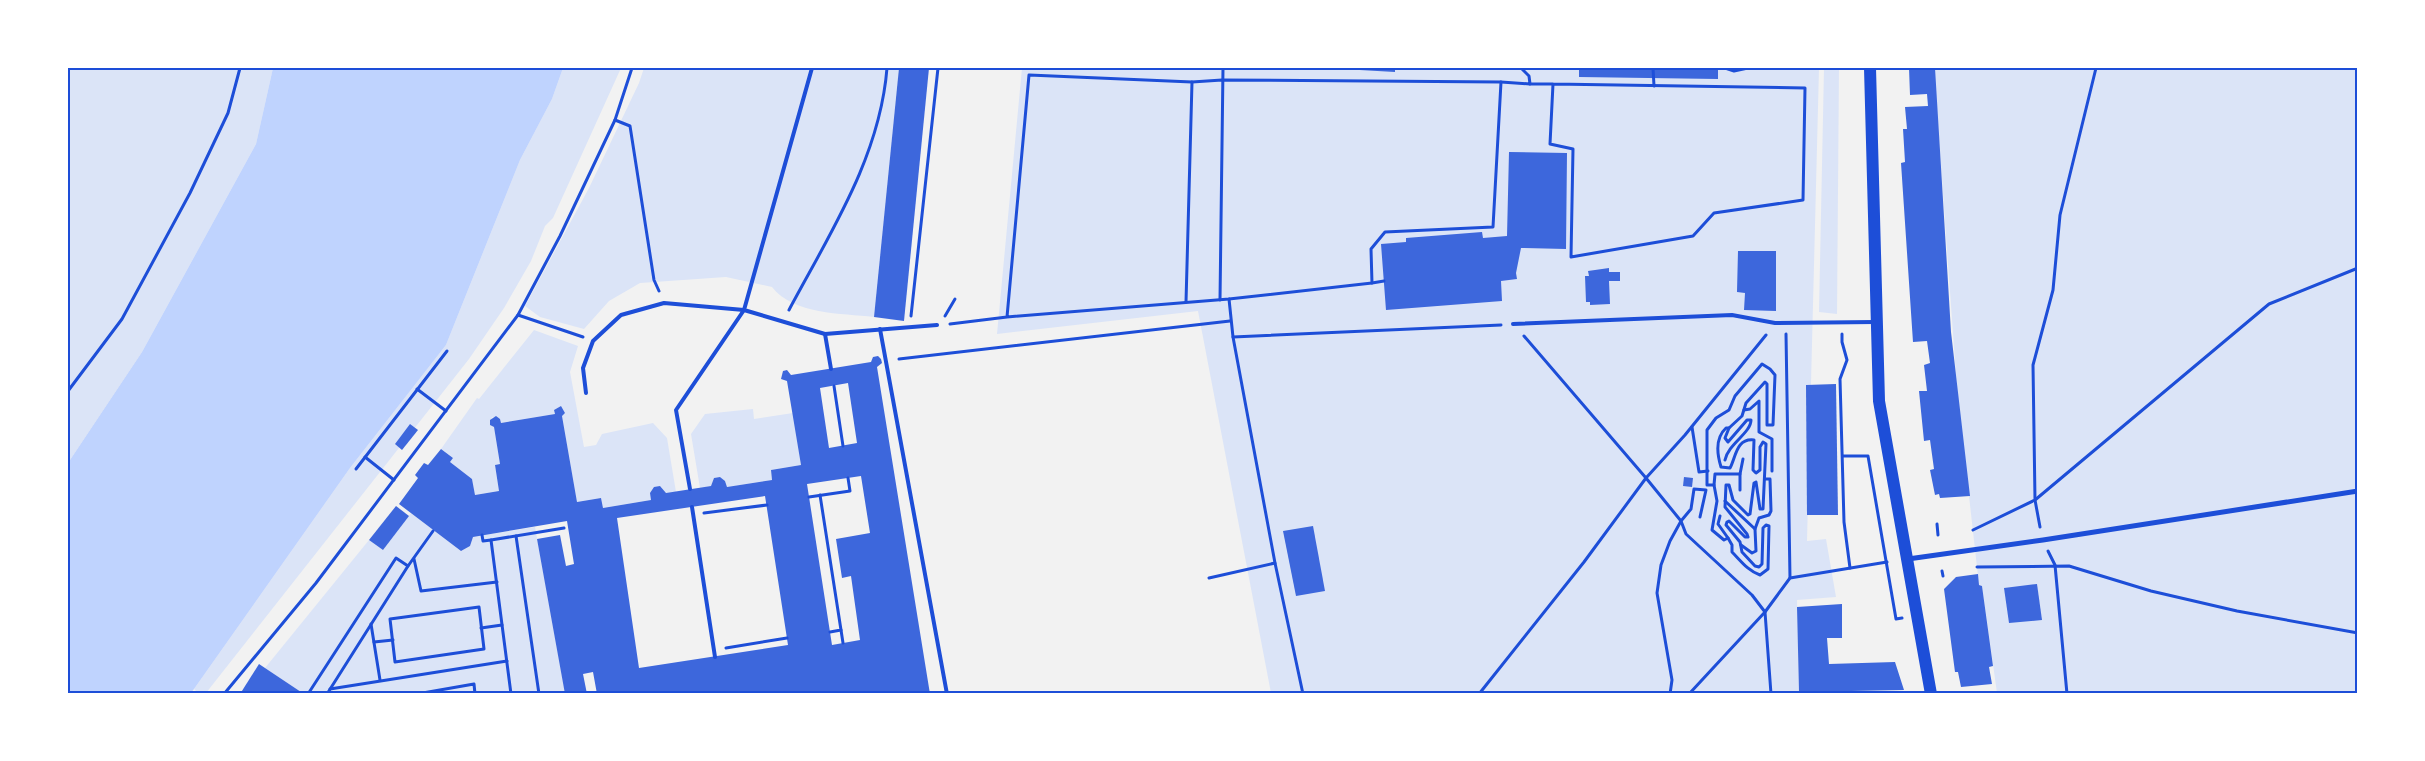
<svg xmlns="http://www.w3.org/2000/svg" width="2425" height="761" viewBox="0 0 2425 761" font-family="'Sofia Sans Condensed',sans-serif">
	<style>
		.green { fill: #dbe4f7 }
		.water { fill: #bfd3fe }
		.building { fill: #3d67dc; fill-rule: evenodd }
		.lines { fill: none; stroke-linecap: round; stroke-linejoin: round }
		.path { stroke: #1d4ed8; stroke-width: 3 }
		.service { stroke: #1d4ed8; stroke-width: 4 }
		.minor { stroke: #1d4ed8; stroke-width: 5 }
		.primary { stroke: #1d4ed8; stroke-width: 12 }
		.neatline { fill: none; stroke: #1d4ed8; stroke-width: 2 }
	</style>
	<rect width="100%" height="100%" fill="#f2f2f2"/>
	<!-- green -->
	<g class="green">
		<path d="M 68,68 L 273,68 L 256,144 L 142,352 L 68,463 Z"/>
		<path d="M 563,68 L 621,68 L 553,218 L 545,226 L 531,261 L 504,308 L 469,359 L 206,693 L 198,693 L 194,689 L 350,468 L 446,345 L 520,160 L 552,99 Z"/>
		<path d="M 644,68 L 899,68 L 874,317 C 841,313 794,315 772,287 L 726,277 L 640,283 L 609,301 L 584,329 L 540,317 L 525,306 L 589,188 L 639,83 Z"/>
		<path d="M 1022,68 L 1819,68 L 1807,541 L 1826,539 L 1836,597 L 1797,600 L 1799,693 L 1271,693 L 1198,311 L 997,334 Z"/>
		<path d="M 1824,68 L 1839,68 L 1837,314 L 1819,312 Z"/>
		<path d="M 1934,68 L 2357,68 L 2357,693 L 1997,693 L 1982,586 L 1979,585 L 1957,389 Z"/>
		<path d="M 534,330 L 578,346 L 570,372 L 584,447 L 596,445 L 602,434 L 653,423 L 667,438 L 676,492 L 666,493 L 660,486 L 651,500 L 603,508 L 601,498 L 577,502 L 562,416 L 565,413 L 561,406 L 554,410 L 555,414 L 501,423 L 500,419 L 492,417 L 490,425 L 494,427 L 500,464 L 495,465 L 499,491 L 475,495 L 472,479 L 450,462 L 453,458 L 441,449 L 477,398 L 479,399 Z"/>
		<path d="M 753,409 L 754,419 L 793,413 L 801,465 L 771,470 L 772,480 L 727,487 L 725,481 L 720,477 L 714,478 L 711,486 L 700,488 L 691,434 L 705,414 Z"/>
		<path d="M 411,513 L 461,551 L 470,546 L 473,537 L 535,527 L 565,693 L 300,693 L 301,692 L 265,668 L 369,540 L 383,550 Z"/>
	</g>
	<!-- water -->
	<path class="water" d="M 273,68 L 563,68 L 552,99 L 520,160 L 446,345 L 350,468 L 194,689 L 190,694 L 68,693 L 68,463 L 142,352 L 256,144 Z"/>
	<!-- building -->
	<g class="building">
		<path d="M 899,68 L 929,68 L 904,321 L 874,317 Z"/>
		<path d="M 1342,68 L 1395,68 L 1395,72 L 1342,69 Z"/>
		<path d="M 1579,68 L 1718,69 L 1718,79 L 1579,77 Z"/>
		<path d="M 1909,68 L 1935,68 L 1951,332 L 1970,496 L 1940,498 L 1939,494 L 1935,495 L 1930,470 L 1934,469 L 1930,440 L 1924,441 L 1919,391 L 1927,391 L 1924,365 L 1930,363 L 1927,341 L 1913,342 L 1901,163 L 1905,162 L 1903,129 L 1907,129 L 1905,107 L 1928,106 L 1927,94 L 1910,95 Z"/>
		<path d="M 1509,152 L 1567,153 L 1566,249 L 1521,248 L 1516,273 L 1517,279 L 1501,281 L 1502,301 L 1386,310 L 1381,244 L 1406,242 L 1406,238 L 1482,232 L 1483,238 L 1507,236 Z"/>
		<path d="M 1738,251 L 1776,251 L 1776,311 L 1744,310 L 1745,293 L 1737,292 Z"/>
		<path d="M 1609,268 L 1609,272 L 1620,272 L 1620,281 L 1609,281 L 1610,304 L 1590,305 L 1590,302 L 1586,302 L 1585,276 L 1589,276 L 1588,271 Z"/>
		<path d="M 878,356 L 881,359 L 882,363 L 877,367 L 930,694 L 597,694 L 593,672 L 583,674 L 587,694 L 565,694 L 537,539 L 560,535 L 566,566 L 574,564 L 567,521 L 473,537 L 470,546 L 461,551 L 399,504 L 418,478 L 415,475 L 424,463 L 428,465 L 441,449 L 453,458 L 450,462 L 472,479 L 475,495 L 499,491 L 495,465 L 500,464 L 494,427 L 490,425 L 490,420 L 496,416 L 500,419 L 501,423 L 555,414 L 554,410 L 561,406 L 565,413 L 562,416 L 577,502 L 601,498 L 603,508 L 651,500 L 650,493 L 654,487 L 660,486 L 666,493 L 711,486 L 714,478 L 720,477 L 725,481 L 727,487 L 772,480 L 771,470 L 801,465 L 787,381 L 781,379 L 783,371 L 787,370 L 791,375 L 871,362 L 873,357 ZM 848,383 L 857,443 L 829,448 L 820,388 ZM 861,476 L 870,533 L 836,539 L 842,578 L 851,576 L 860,640 L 832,645 L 807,484 ZM 765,496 L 788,645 L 639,668 L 617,518 Z"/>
		<path d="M 1836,384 L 1838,515 L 1807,515 L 1806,385 Z"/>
		<path d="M 410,424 L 418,430 L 402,450 L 395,444 Z"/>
		<path d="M 1684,477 L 1693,478 L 1692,487 L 1683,486 Z"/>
		<path d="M 396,506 L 409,516 L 383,550 L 369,540 Z"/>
		<path d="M 1313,526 L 1325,591 L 1296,596 L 1283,531 Z"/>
		<path d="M 1978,574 L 1979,585 L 1982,586 L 1993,666 L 1989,667 L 1992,684 L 1961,687 L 1958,672 L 1955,672 L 1944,589 L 1956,577 Z"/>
		<path d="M 2037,584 L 2042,620 L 2009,623 L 2004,588 Z"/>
		<path d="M 1842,604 L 1842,638 L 1827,638 L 1829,664 L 1895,662 L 1904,690 L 1799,692 L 1797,607 Z"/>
		<path d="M 259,664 L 301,692 L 300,694 L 240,694 Z"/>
	</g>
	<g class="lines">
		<!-- path -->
		<g class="path">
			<path d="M 1653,68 L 1654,86"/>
			<path d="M 1725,68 L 1734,71 L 1748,68"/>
			<path d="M 1768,68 L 1772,68"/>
			<path d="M 1783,68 L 1796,68"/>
			<path d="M 1501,82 L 1530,84 L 1529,76 L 1521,68"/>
			<path d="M 1530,84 L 1553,84 L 1805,88 L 1803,200 L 1714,213 L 1693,236 L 1571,257 L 1573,149 L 1550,144 L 1553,84"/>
			<path d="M 615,120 L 630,126 L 654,280 L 659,291"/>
			<path d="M 1372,283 L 1384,281"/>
			<path d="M 1229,299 L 1233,337 L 1275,563 L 1303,694"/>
			<path d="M 1220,300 L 1223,68"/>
			<path d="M 1186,302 L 1192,82"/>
			<path d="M 789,310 C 830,233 880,157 887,68"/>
			<path d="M 518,315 L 583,337"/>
			<path d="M 911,316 L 938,68"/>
			<path d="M 945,316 L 955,299"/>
			<path d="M 950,324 L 1007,317 L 1029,75 L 1192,82 L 1222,80 L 1501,82 L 1493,227 L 1385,232 L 1371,249 L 1372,283 L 1229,299 L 1007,317"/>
			<path d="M 1786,334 L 1790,578"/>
			<path d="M 1842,334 L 1842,342 L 1847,360 L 1840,379 L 1844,522 L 1850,568"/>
			<path d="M 1524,336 L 1646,478 L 1681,521 L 1686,534 L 1752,595 L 1765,612 L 1771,694"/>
			<path d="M 1233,337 L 1501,325"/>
			<path d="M 899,359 L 1230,321"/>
			<path d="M 834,386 L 843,446"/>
			<path d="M 417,389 L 446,411"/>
			<path d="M 68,391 L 122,319 L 190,193 L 228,113 L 240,68"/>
			<path d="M 1744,410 L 1750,409 L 1759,401 L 1759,432 L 1772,439 L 1772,471"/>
			<path d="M 1692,427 L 1699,472 L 1708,471"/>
			<path d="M 1729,428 L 1742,416 L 1746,403 L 1765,382 L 1767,384 L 1767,425 L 1773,425 L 1775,375 L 1770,369 L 1762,364 L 1735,396 L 1729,410 L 1716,418 L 1707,430 L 1707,485 L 1714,485 L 1715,474 L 1740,474 L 1740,490"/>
			<path d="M 1843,456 L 1868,456 L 1896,619 L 1902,618"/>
			<path d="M 365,457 L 394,480"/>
			<path d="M 1725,460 C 1728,444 1751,433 1751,420 L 1747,420 L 1728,442 L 1725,438 L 1729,428 L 1726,428 C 1715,438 1717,454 1721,467 L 1730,468 C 1736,457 1736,438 1754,440 L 1753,470 L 1756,473 L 1760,470 L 1760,447 L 1763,442 L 1766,444 L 1763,509 L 1760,509 L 1756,482 L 1754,483 L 1750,514 L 1748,515 L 1733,500 L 1729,485 L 1726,485 L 1725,507 L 1747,534 L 1748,537 L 1745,537 L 1729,521 L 1727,522 L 1726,525 L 1740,542 L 1742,552 L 1755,566 L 1759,567 L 1762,564 L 1763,528 L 1766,525 L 1769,526 L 1768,569 L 1760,575 C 1748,571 1741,561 1732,552 L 1732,545 L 1728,538"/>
			<path d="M 356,469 L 447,351"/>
			<path d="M 1740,474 L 1743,459"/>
			<path d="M 1714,485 L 1717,501 L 1712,530 L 1724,540 L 1728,538 L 1718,524 L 1720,516"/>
			<path d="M 820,495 L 841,630 L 830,632"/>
			<path d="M 809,497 L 850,491 L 848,478"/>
			<path d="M 1725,501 L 1755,529 L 1759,518 L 1769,515 L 1771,511 L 1770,479 L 1765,479"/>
			<path d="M 704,513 L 767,505"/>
			<path d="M 1937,524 L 1938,535"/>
			<path d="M 2040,527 L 2035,500 L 2269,304 L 2358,268"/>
			<path d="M 1973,530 L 2035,500 L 2033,365 L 2053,290 L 2060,215 L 2096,68"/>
			<path d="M 482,535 L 483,541 L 491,540 L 511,694"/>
			<path d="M 516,536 L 539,694"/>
			<path d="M 491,540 L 564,528"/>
			<path d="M 1741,545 L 1752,553 L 1756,551 L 1755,529"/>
			<path d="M 2048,551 L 2055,565 L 2067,694"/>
			<path d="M 414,559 L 421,591 L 497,582"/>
			<path d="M 1977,567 L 2069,566 L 2151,591 L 2237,611 L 2358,633"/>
			<path d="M 1942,571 L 1943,576"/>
			<path d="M 1209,578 L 1275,563"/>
			<path d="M 479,607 L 484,649 L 395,662 L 390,619 Z"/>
			<path d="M 371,624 L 380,680"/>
			<path d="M 481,628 L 502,625"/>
			<path d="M 841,630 L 843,643"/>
			<path d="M 374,642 L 393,640"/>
			<path d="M 726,648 L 787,638"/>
			<path d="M 330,689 L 507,661"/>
			<path d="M 224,694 L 316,583 L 518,315 L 560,236 L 615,120 L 632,68"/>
			<path d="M 308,694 L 396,558 L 408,566"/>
			<path d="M 327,694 L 408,566 L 433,531"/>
			<path d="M 417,694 L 474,684 L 475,694"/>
			<path d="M 1479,694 L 1584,562 L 1646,478 L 1685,435 L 1766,335"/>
			<path d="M 1670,694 L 1672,680 L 1657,593 L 1661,565 L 1670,541 L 1681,521 L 1691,509 L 1694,489 L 1706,490 L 1700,517"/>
			<path d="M 1689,694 L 1765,612 L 1790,578 L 1887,562"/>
		</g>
		<!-- service -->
		<g class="service">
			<path d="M 812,68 L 744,310 L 825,334 L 937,325"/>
			<path d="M 1513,324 L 1732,315 L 1775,323 L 1875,322"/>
			<path d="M 880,329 L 947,694"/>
			<path d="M 825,334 L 831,369"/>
			<path d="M 586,393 L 583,368 L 593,341 L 621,315 L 664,303 L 744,310 L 676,410 L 690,489"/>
			<path d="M 692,507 L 715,657"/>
		</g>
		<!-- minor -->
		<path class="minor" d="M 1908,559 L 2043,540 L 2358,491"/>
		<!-- primary -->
		<path class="primary" d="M 1870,68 L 1879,401 L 1931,694"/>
	</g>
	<!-- border -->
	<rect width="2425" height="761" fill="none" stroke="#ffffff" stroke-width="138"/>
	<rect x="69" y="69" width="2287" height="623" class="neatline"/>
</svg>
